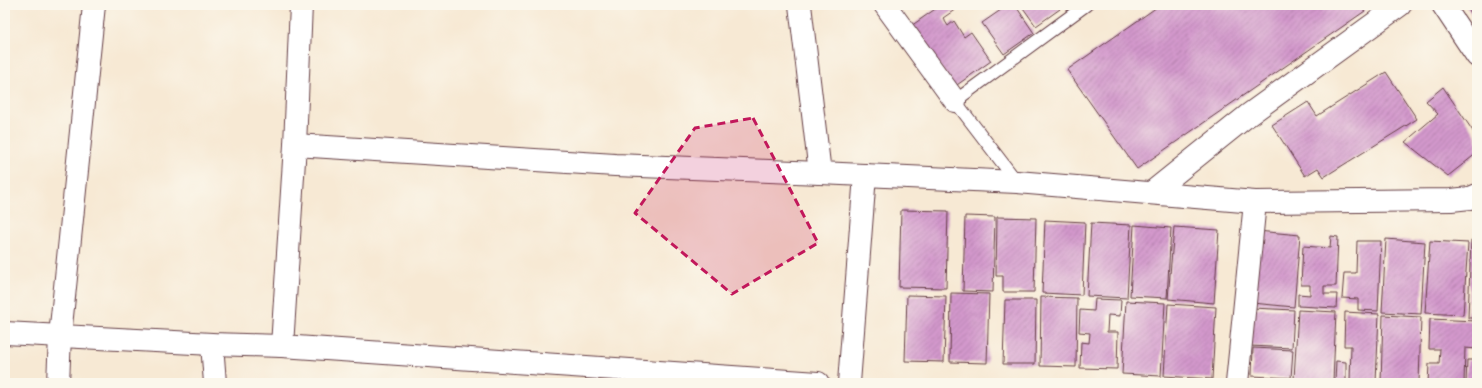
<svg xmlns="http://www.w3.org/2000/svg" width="1482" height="388" viewBox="0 0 1482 388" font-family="Sriracha,sans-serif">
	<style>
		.building { fill: url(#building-hatch) }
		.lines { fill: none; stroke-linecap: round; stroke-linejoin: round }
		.lane-casing { stroke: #643d44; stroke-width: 14 }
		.street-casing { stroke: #643d44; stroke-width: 24 }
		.secondary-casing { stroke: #643d44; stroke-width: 24 }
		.primary-casing { stroke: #643d44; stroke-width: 24 }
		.lane { stroke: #fff; stroke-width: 12 }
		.street { stroke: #fff; stroke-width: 22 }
		.secondary { stroke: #fff; stroke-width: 22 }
		.primary { stroke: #fff; stroke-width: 22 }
		.marked { fill: #c2185b; fill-opacity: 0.2; stroke: #c2185b; stroke-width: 3; stroke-dasharray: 8 5; stroke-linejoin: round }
	</style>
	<defs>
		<pattern id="building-hatch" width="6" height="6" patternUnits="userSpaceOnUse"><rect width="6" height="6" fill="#d398cc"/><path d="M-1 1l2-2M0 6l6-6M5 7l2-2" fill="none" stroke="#ad7ba6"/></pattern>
	</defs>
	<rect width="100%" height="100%" fill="#fbf7ec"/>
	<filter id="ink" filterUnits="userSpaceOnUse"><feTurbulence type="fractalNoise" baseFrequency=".025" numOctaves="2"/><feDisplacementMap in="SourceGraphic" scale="8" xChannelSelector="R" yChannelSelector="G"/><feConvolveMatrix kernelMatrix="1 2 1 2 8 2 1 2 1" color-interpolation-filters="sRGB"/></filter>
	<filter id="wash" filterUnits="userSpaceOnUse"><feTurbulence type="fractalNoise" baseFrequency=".012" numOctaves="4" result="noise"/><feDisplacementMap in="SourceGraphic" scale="16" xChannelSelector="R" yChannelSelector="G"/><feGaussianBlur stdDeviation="0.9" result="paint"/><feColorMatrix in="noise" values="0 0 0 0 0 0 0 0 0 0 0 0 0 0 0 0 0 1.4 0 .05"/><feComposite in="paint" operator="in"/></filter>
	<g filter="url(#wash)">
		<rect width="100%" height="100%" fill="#f7e9d4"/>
		<g id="blocks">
			<!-- building -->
			<g class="building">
				<path d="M 941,5 L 953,5 L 956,9 L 943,18 L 948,26 L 954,21 L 964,37 L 971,32 L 991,61 L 954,87 L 911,26 Z"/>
				<path d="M 1008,5 L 1015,5 L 1034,33 L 1004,54 L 982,23 Z"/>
				<path d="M 1021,5 L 1057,5 L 1060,9 L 1036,26 Z"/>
				<path d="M 1160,5 L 1361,5 L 1365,11 L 1137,169 L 1067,70 Z"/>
				<path d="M 1465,5 L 1477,5 L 1477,21 Z"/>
				<path d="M 1386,72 L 1417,119 L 1324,177 L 1318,168 L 1305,176 L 1272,125 L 1308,102 L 1317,116 Z"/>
				<path d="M 1443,87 L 1477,137 L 1477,153 L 1448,176 L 1405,142 L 1438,114 L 1426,101 Z"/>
				<path d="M 901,210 L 948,211 L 946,288 L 899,287 Z"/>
				<path d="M 965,216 L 995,217 L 993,292 L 963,291 Z"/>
				<path d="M 997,217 L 1036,218 L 1034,292 L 1003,292 L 1003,276 L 996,276 Z"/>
				<path d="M 1045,220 L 1085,222 L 1082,295 L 1042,293 Z"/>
				<path d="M 1091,223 L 1131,225 L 1127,298 L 1087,296 Z"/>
				<path d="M 1134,225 L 1171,228 L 1167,298 L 1130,296 Z"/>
				<path d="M 1174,227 L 1219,230 L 1214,303 L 1168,299 Z"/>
				<path d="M 1257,231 L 1300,235 L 1294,307 L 1252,303 Z"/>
				<path d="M 1331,236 L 1338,237 L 1336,286 L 1324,286 L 1324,294 L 1337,294 L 1336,308 L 1298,306 L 1298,294 L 1310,295 L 1310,285 L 1301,285 L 1303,246 L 1330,248 Z"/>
				<path d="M 1386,239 L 1425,242 L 1421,314 L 1382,312 Z"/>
				<path d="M 1471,240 L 1477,240 L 1477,318 L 1468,318 Z"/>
				<path d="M 1357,241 L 1381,241 L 1378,311 L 1358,310 L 1358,299 L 1342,298 L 1344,273 L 1356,273 Z"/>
				<path d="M 1430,241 L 1468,243 L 1463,315 L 1425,313 Z"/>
				<path d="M 951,293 L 989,294 L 987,363 L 950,362 Z"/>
				<path d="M 907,295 L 946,296 L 944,362 L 905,361 Z"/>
				<path d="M 1041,297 L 1077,298 L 1076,367 L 1040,366 Z"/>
				<path d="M 1095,299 L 1121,300 L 1120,316 L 1108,315 L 1107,332 L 1118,332 L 1117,369 L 1080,368 L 1081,342 L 1089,343 L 1090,333 L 1079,332 L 1080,310 L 1094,311 Z"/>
				<path d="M 1005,300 L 1036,300 L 1035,364 L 1003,364 Z"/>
				<path d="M 1126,301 L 1165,303 L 1161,376 L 1122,374 Z"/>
				<path d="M 1168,304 L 1216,307 L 1212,379 L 1164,376 Z"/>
				<path d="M 1252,308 L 1294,310 L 1292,348 L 1250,346 Z"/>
				<path d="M 1298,310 L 1336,312 L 1333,381 L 1294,379 Z"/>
				<path d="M 1345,312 L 1379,314 L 1376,382 L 1350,381 L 1351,346 L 1344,346 Z"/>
				<path d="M 1383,315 L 1421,317 L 1419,383 L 1381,383 Z"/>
				<path d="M 1430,319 L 1477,321 L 1477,349 L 1465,348 L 1464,383 L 1428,383 L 1429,364 L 1439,364 L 1440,349 L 1429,349 Z"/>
				<path d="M 1253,348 L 1293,350 L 1291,378 L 1252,376 Z"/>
				<path d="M 1467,360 L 1477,360 L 1477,383 L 1466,383 Z"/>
				<path d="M 1336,361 L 1346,362 L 1346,381 L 1335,381 Z"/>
			</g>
		</g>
	</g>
	<g filter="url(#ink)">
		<use href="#blocks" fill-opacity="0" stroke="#643d44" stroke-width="1"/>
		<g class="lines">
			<!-- lane casing -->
			<g class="lane-casing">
				<path id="lane" d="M 1017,182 L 955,101 L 1086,5"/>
			</g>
			<!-- street casing -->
			<g class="street-casing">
				<g id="street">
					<path d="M 800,5 L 820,173"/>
					<path d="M 885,5 L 955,101"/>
					<path d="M 1443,5 L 1477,56"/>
					<path d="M 295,145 L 615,165 L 820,173 L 1017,182 L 1255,202 L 1451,200 L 1470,198 L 1477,195"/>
					<path d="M 1151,193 L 1247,116 L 1400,5"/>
					<path d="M 60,336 L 94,5"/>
					<path d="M 212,344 L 215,383"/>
					<path d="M 282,346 L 295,145 L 301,5"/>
					<path d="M 849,383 L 865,175"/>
					<path d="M 1237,383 L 1255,202"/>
				</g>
			</g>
			<!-- secondary casing -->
			<g class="secondary-casing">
				<path id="secondary" d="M 58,383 L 60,336"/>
			</g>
			<!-- primary casing -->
			<g class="primary-casing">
				<path id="primary" d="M 5,333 L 212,344 L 282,346 L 818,383"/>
			</g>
			<!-- lane -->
			<use href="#lane" class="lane"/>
			<!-- street -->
			<use href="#street" class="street"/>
			<!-- secondary -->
			<use href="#secondary" class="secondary"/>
			<!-- primary -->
			<use href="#primary" class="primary"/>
		</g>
	</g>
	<!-- marked area -->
	<path class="marked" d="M 753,118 L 818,243 L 732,294 L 635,213 L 695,128 Z"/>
	<!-- margin -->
	<rect width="1482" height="388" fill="none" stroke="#fbf7ec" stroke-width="20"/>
</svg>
